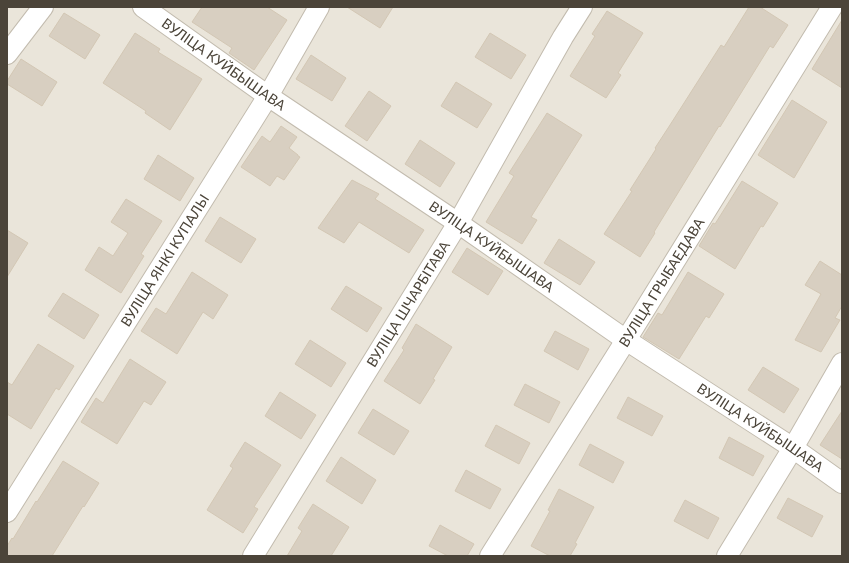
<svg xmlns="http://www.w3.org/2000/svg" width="849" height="563" viewBox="0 0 849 563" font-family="Lato,sans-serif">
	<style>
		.residential { fill: #eae5da }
		.building { fill: #d8cfc1; stroke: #d3c7b4 }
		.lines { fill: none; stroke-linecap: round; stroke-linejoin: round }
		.minor-casing { stroke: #c2bbae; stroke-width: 22 }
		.minor { stroke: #fff; stroke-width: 20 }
		.labels { text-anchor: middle; stroke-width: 3; stroke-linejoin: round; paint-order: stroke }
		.street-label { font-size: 14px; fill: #4b4439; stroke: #fff }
	</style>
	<rect width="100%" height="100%" fill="#f6f3ec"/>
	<!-- residential -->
	<rect class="residential" x="7" y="7" width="835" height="549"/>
	<!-- building -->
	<g class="building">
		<path d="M 202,7 L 267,7 L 287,20 L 254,70 L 229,53 L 232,48 L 192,22 Z"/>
		<path d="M 347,7 L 393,7 L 380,28 Z"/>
		<path d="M 749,7 L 760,7 L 788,25 L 773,48 L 770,46 L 720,127 L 719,126 L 654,232 L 655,233 L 640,257 L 604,234 L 632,191 L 630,190 L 656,149 L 655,148 L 670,125 L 721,45 L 724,47 Z"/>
		<path d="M 607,11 L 643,33 L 618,73 L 621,75 L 606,98 L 570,76 L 595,36 L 592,34 Z"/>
		<path d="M 64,13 L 100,35 L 85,59 L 49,36 Z"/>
		<path d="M 842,20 L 842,88 L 812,69 Z"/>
		<path d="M 135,33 L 160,49 L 158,52 L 202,79 L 170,130 L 145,113 L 146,111 L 103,83 Z"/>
		<path d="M 490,33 L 526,55 L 511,79 L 475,57 Z"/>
		<path d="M 311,55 L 346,78 L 332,101 L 296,79 Z"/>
		<path d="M 21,59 L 57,82 L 42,106 L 7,84 L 7,81 Z"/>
		<path d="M 456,82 L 492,104 L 477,128 L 441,106 Z"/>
		<path d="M 369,91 L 391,106 L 367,141 L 345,126 Z"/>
		<path d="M 792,100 L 827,122 L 794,178 L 758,155 Z"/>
		<path d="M 547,113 L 582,135 L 531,217 L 537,220 L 522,244 L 486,222 L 514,176 L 509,173 Z"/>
		<path d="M 281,126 L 297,137 L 289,148 L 298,155 L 298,156 L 300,157 L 284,180 L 277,176 L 270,186 L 241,167 L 262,136 L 270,142 Z"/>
		<path d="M 420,140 L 455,163 L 440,187 L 405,164 Z"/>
		<path d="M 158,155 L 194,178 L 180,201 L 144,179 Z"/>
		<path d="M 352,180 L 379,194 L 375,199 L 424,230 L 409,253 L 359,222 L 344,243 L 318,228 Z"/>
		<path d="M 742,181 L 778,203 L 763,227 L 761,226 L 735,269 L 699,246 L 713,223 L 715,224 Z"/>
		<path d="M 126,199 L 162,221 L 141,254 L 144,256 L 121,293 L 85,270 L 99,247 L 113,256 L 128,233 L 111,222 Z"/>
		<path d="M 220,217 L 256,239 L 241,263 L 205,241 Z"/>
		<path d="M 7,230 L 28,243 L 7,277 Z"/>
		<path d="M 559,239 L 595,262 L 580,285 L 544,263 Z"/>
		<path d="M 467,248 L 503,271 L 488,295 L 452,272 Z"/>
		<path d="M 820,261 L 842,275 L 842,306 L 835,318 L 840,320 L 821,352 L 795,340 L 821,294 L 805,285 Z"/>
		<path d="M 192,272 L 228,295 L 213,319 L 203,312 L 177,354 L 141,331 L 156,308 L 166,314 Z"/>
		<path d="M 688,272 L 724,294 L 709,318 L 706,316 L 679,359 L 643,337 L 658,313 L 662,315 Z"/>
		<path d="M 346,286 L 382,308 L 367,332 L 331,309 Z"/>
		<path d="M 63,293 L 99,315 L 84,339 L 48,316 Z"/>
		<path d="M 416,324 L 452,347 L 433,379 L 435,380 L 420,404 L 384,381 L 404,350 L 402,348 Z"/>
		<path d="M 555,331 L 589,349 L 578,370 L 544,351 Z"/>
		<path d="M 310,340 L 346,363 L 331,387 L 295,364 Z"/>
		<path d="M 38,344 L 74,366 L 59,390 L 56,388 L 31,429 L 7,414 L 7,382 L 12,385 Z"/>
		<path d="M 130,359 L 166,382 L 151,405 L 144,401 L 117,444 L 81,422 L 96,398 L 103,403 Z"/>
		<path d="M 763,367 L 799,389 L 784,413 L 748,390 Z"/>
		<path d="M 525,384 L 560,402 L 549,423 L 514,405 Z"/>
		<path d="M 280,392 L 316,415 L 301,439 L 265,416 Z"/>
		<path d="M 628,397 L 663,416 L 652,436 L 617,418 Z"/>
		<path d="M 373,409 L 409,431 L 394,455 L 358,433 Z"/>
		<path d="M 842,411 L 842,459 L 820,445 Z"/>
		<path d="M 496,425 L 530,443 L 519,464 L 485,446 Z"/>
		<path d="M 729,437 L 764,456 L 753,476 L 719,458 Z"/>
		<path d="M 245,442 L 281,465 L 254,507 L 258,509 L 243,533 L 207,510 L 233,468 L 230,466 Z"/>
		<path d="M 590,444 L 624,462 L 613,483 L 579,465 Z"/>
		<path d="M 341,457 L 376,480 L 362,504 L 326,481 Z"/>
		<path d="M 63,461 L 99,483 L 84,507 L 83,506 L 52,556 L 7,556 L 7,546 L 12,538 L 13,539 L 36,501 L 37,502 Z"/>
		<path d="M 466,470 L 501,489 L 490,509 L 455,491 Z"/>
		<path d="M 559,489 L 594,507 L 575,543 L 577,544 L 570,556 L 550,556 L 531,546 L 550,511 L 548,510 Z"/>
		<path d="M 788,498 L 823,516 L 812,537 L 777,518 Z"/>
		<path d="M 685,500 L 719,518 L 708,539 L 674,521 Z"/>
		<path d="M 313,504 L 349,527 L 331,556 L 287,556 L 302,531 L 298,528 Z"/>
		<path d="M 440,525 L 474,544 L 467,556 L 448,556 L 429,546 Z"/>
	</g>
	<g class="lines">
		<!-- minor casing -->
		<g class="minor-casing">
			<g id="minor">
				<path id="s1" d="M 143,7 L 268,96 L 458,223 L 626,340 L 793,448 L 842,483"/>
				<path d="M 7,54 L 43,7"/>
				<path id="s2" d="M 7,512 L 268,96 L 319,7"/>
				<path id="s3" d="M 253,556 L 458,223 L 563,37 L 582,7"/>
				<path id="s4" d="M 490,556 L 626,340 L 832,7"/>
				<path d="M 727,556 L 793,448 L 842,363"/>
			</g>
		</g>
		<!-- minor -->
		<use href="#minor" class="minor"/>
	</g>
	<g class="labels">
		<!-- street labels -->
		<g class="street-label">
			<text dy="5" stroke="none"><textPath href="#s1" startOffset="99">ВУЛІЦА КУЙБЫШАВА</textPath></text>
			<text dy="5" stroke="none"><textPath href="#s1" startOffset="423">ВУЛІЦА КУЙБЫШАВА</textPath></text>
			<text dy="5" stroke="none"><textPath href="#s2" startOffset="297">ВУЛІЦА ЯНКІ КУПАЛЫ</textPath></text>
			<text dy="5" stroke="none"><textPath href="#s4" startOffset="323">ВУЛІЦА ГРЫБАЕДАВА</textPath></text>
			<text dy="5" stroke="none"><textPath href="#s3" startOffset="296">ВУЛІЦА ШЧАРБІТАВА</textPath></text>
			<text dy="5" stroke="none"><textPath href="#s1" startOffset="747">ВУЛІЦА КУЙБЫШАВА</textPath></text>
		</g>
	</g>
	<!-- border -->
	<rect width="849" height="563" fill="none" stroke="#4b4439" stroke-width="16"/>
</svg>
